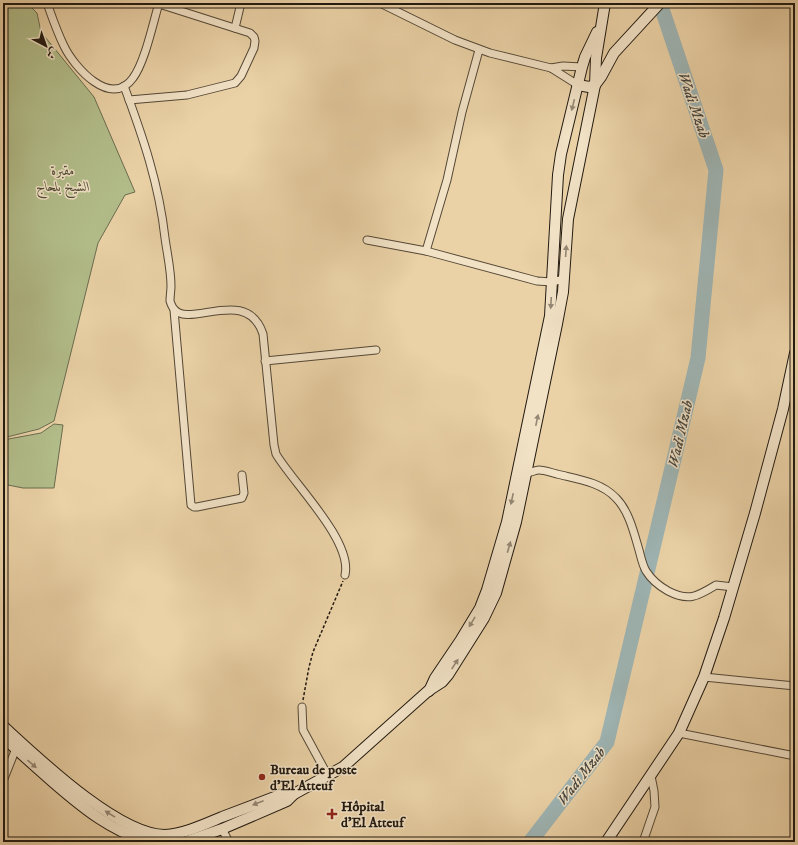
<svg xmlns="http://www.w3.org/2000/svg" width="798" height="845" viewBox="0 0 798 845" font-family="'IM FELL DW Pica',Amiri,serif">
	<style>
		.green { fill: #b2bd8a; stroke: #6a6c4e }
		.lines { fill: none; stroke-linecap: round; stroke-linejoin: round }
		.river { stroke: #9eb4b3; stroke-width: 15 }
		.street-casing { stroke: #544836; stroke-width: 9 }
		.secondary-casing { stroke: #221a11; stroke-width: 12 }
		.path { stroke: #221a11; stroke-width: 1.5; stroke-dasharray: 3 2; stroke-linecap: butt }
		.street { stroke: #f1e1c5; stroke-width: 7 }
		.secondary { stroke: #f1e1c5; stroke-width: 10 }
		.oneway { fill: #948774 }
		.poi-dot { fill: #8f2418; stroke: #f1e1c5; stroke-width: 1.5 }
		.labels { text-anchor: middle; stroke-width: 3; stroke-linejoin: round; paint-order: stroke }
		.park-label { font-size: 14px; font-style: italic; fill: #4d4b35; stroke: #f1e1c5 }
		.poi-label { font-size: 14px; font-weight: bold; fill: #221a11; stroke: #f1e1c5; text-anchor: start }
		.water-label { font-size: 15px; font-style: italic; fill: #474842; stroke: #f1e1c5 }
	</style>
	<rect width="100%" height="100%" fill="#ead1a6"/>
	<filter id="stains"><feTurbulence type="fractalNoise" baseFrequency=".005" numOctaves="4"/><feColorMatrix values="0 0 0 0 .2 0 0 0 0 .09 0 0 0 0 .02 0 0 0 .5 -.17"/></filter>
	<radialGradient id="worn" r=".72"><stop offset=".6" stop-color="#630" stop-opacity="0"/><stop offset="1" stop-color="#630" stop-opacity=".3"/></radialGradient>
	<!-- green -->
	<g class="green">
		<path d="M 3,3 L 27,3 L 37,13 L 41,32 L 94,97 L 135,192 L 125,195 L 98,243 L 54,421 L 39,429 L 3,438 Z"/>
		<path d="M 54,424 L 63,425 L 54,488 L 23,488 L 3,484 L 3,440 L 41,433 Z"/>
	</g>
	<g class="lines">
		<!-- river -->
		<path class="river" d="M 530,842 L 607,742 L 698,358 L 716,170 L 660,3"/>
		<!-- street casing -->
		<g class="street-casing">
			<g id="street">
				<path d="M 47,3 C 52,17 57,32 64,46 C 74,67 111,109 133,78 C 145,62 153,23 159,3"/>
				<path d="M 380,3 L 455,40 L 490,53 L 551,68 L 578,85"/>
				<path d="M 235,28 L 241,3"/>
				<path d="M 551,68 L 563,66 L 582,67"/>
				<path d="M 124,86 C 143,137 159,184 165,238 C 167,253 171,270 171,286 C 171,291 170,296 170,301 C 171,304 172,307 174,309 C 189,329 247,285 263,334 L 274,445 L 276,454 C 293,483 353,541 345,575"/>
				<path d="M 129,100 L 187,95 L 235,83 L 241,76 L 254,48 L 255,41 L 254,37 L 250,33 L 159,4"/>
				<path d="M 367,240 L 426,251 L 537,281 L 552,282 L 564,279"/>
				<path d="M 426,251 L 447,180 L 462,112 L 479,50"/>
				<path d="M 174,310 L 191,505 L 194,507 L 197,507 L 242,498 L 244,493 L 242,475"/>
				<path d="M 265,361 L 376,350"/>
				<path d="M 522,473 C 530,474 534,470 539,470 C 545,470 552,473 557,474 C 577,479 601,482 616,498 C 629,511 634,533 639,550 C 641,557 642,564 646,571 C 651,579 659,586 668,591 C 689,602 698,596 716,585 L 733,587"/>
				<path d="M 704,677 L 795,686"/>
				<path d="M 302,707 L 303,730 L 328,776"/>
				<path d="M 679,733 L 795,756"/>
				<path d="M 3,781 L 17,746"/>
				<path d="M 222,829 L 229,842"/>
				<path d="M 127,842 L 131,830"/>
				<path d="M 643,842 L 655,807 L 654,791 L 651,776"/>
			</g>
		</g>
		<!-- secondary casing -->
		<g class="secondary-casing">
			<g id="secondary">
				<path d="M 578,85 L 589,87 L 595,85 L 601,77 L 614,53 L 660,3"/>
				<path d="M 429,691 L 435,678 L 460,641 L 480,608 L 487,590 L 507,522 L 550,316 L 558,175 L 561,154 L 582,67 L 585,57 L 597,32"/>
				<path d="M 3,726 C 38,758 118,835 165,835 C 184,834 205,824 222,817 C 243,809 264,801 285,793 L 294,794"/>
				<path d="M 3,737 C 20,753 37,768 54,783 C 83,808 112,832 150,842"/>
				<path d="M 185,842 L 222,829 L 287,801 L 294,794 L 343,767 L 428,691 L 442,682 L 448,675 L 484,618 L 496,593 L 516,522 L 557,324 L 563,292 L 568,219 L 595,85 L 596,58 L 605,3"/>
				<path d="M 606,842 L 679,733 L 704,677 L 724,618 L 755,513 L 783,409 L 795,353"/>
			</g>
		</g>
		<!-- path -->
		<path class="path" d="M 303,700 L 309,667 L 313,652 L 343,581"/>
		<!-- street -->
		<use href="#street" class="street"/>
		<!-- secondary -->
		<use href="#secondary" class="secondary"/>
	</g>
	<!-- one-way arrows -->
	<defs><path id="oneway-solid" d="M-6-.8H1V-3.2L6.5 0L1 3.2V.8H-6Z"/></defs>
	<g class="oneway">
		<use href="#oneway-solid" transform="translate(573 105) rotate(104)"/>
		<use href="#oneway-solid" transform="translate(566 251) rotate(-86)"/>
		<use href="#oneway-solid" transform="translate(551 303) rotate(93)"/>
		<use href="#oneway-solid" transform="translate(537 420) rotate(-78)"/>
		<use href="#oneway-solid" transform="translate(512 499) rotate(102)"/>
		<use href="#oneway-solid" transform="translate(509 547) rotate(-74)"/>
		<use href="#oneway-solid" transform="translate(472 622) rotate(121)"/>
		<use href="#oneway-solid" transform="translate(455 664) rotate(-57)"/>
		<use href="#oneway-solid" transform="translate(32 764) rotate(41)"/>
		<use href="#oneway-solid" transform="translate(258 803) rotate(159)"/>
		<use href="#oneway-solid" transform="translate(110 814) rotate(-148)"/>
	</g>
	<!-- markers -->
	<g class="poi-dot">
		<circle cx="262" cy="777" r="4"/>
		<path d="M330 808h4v4h4v4h-4v4h-4v-4h-4v-4h4z"/>
	</g>
	<g class="labels">
		<!-- park labels -->
		<g class="park-label">
			<text x="63" y="175">مقبرة<tspan x="63" dy="16">الشيخ بلحاج</tspan></text>
		</g>
		<!-- poi labels -->
		<g class="poi-label">
			<text x="270" y="774">Bureau de poste<tspan x="270" dy="16">d'El Atteuf</tspan></text>
			<text x="341" y="811">Hôpital<tspan x="341" dy="16">d'El Atteuf</tspan></text>
		</g>
		<!-- water labels -->
		<g class="water-label">
			<text transform="translate(694 105) rotate(71)" y="5">Wadi Mzab</text>
			<text transform="translate(680 434) rotate(-77)" y="5">Wadi Mzab</text>
			<text transform="translate(581 776) rotate(-52)" y="5">Wadi Mzab</text>
		</g>
	</g>
	<!-- margin -->
	<rect width="798" height="845" fill="none" stroke="#ead1a6" stroke-width="16"/>
	<rect x="4" y="4" width="790" height="837" fill="none" stroke="#221a11" stroke-width="2"/>
	<rect x="8" y="8" width="782" height="829" fill="none" stroke="#221a11"/>
	<!-- north arrow -->
	<g transform="translate(46 46) rotate(139)" stroke="#f1e1c5" stroke-width="3" paint-order="stroke">
	<path d="M0-3L7 15L0 10L-7 15Z" fill="#221a11"/>
	<text y="-6" font-size="11" font-weight="bold" text-anchor="middle" fill="#221a11">ش</text>
	</g>
	<rect width="100%" height="100%" filter="url(#stains)"/>
	<rect width="100%" height="100%" fill="url(#worn)"/>
</svg>
